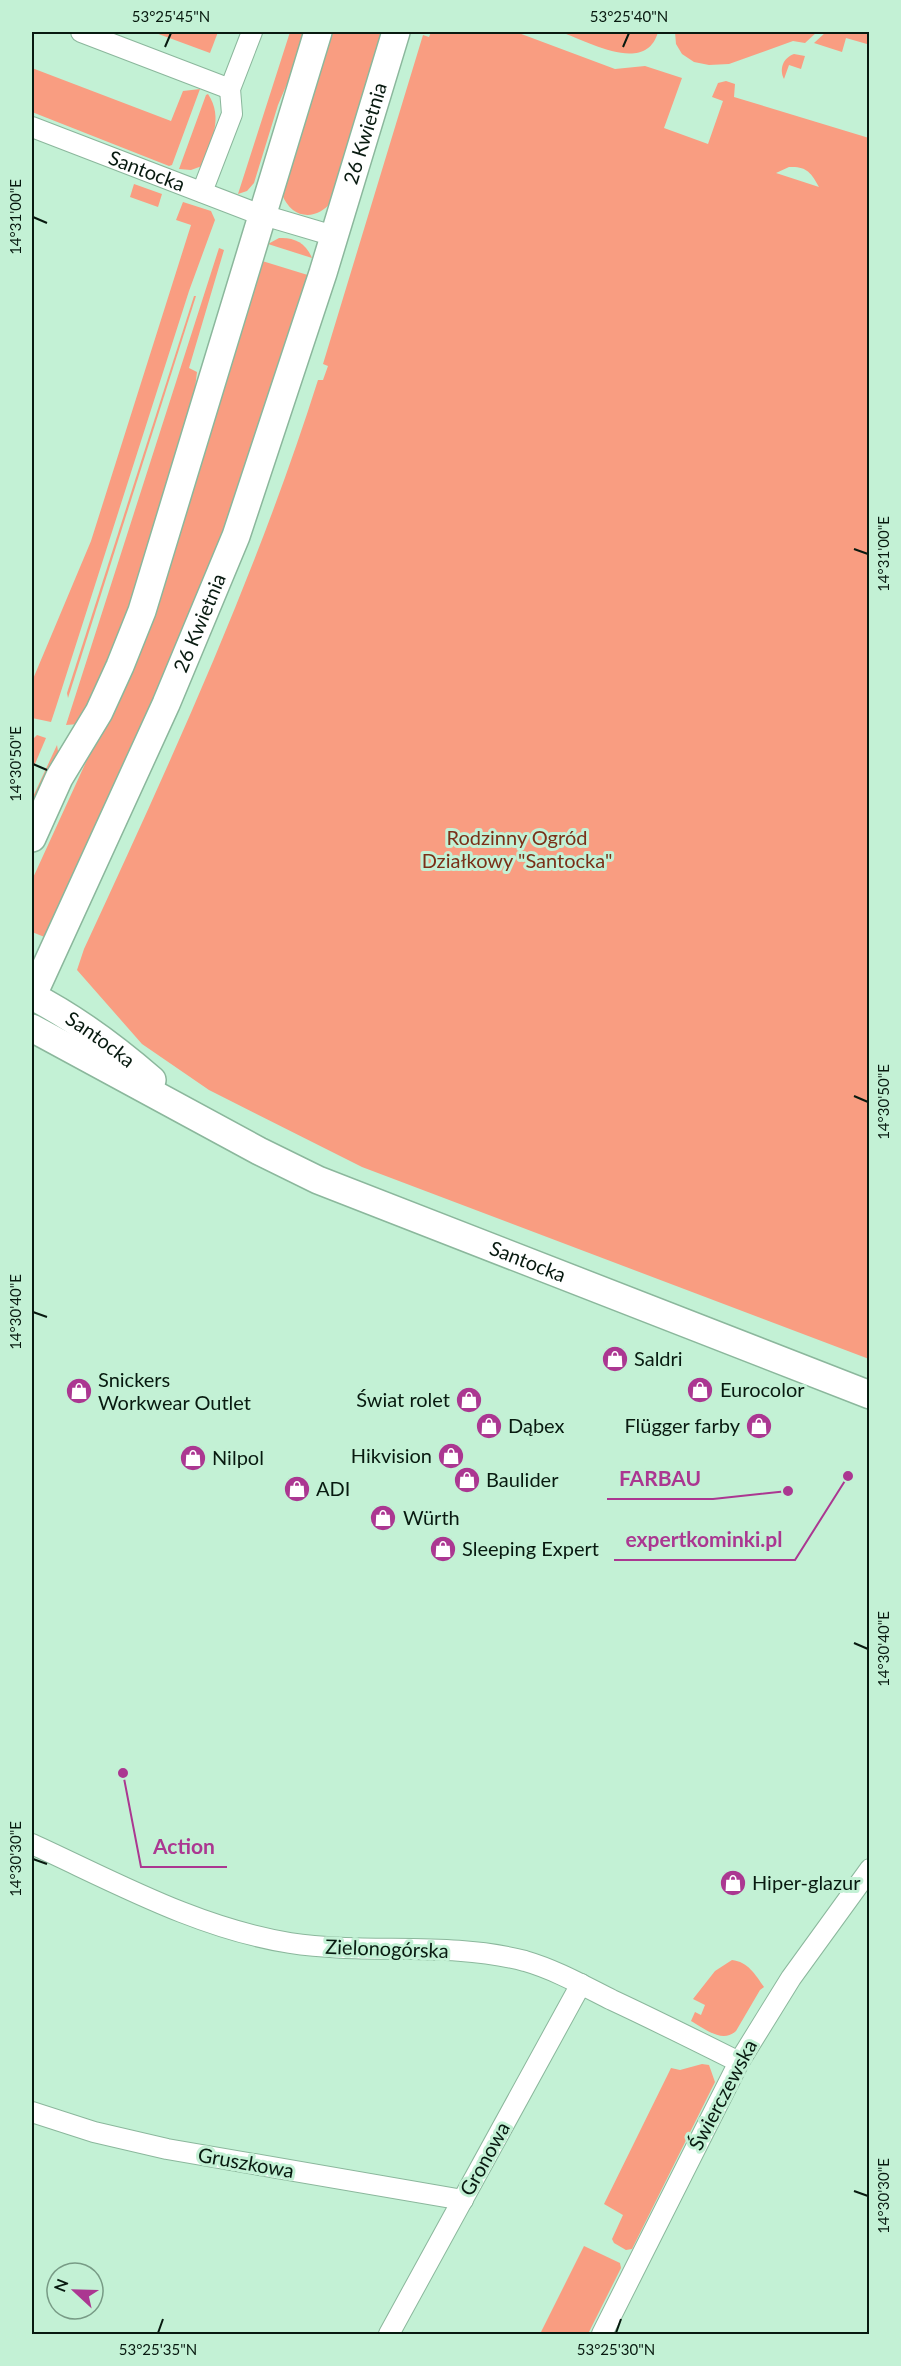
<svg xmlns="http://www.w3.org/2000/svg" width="901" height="2366" viewBox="0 0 901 2366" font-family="Lato,sans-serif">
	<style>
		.green { fill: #f99d81; fill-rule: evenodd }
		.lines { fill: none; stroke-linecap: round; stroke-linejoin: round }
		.street-casing { stroke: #8bb79c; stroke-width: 22 }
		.secondary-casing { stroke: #8bb79c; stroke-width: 30 }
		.street { stroke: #fff; stroke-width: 20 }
		.secondary { stroke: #fff; stroke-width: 27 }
		.ticks { fill: none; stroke: #081a10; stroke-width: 2 }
		.labels { text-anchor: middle; stroke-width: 6; stroke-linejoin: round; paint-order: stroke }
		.street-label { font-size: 20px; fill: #081a10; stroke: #c3f1d5 }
		.park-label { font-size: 20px; fill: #7a3018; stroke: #c3f1d5 }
		.poi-label { font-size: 20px; fill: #081a10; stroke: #c3f1d5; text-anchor: start }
		.leader { fill: none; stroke: #ab3791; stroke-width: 2 }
		.callout-dot { fill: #ab3791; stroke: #c3f1d5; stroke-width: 2 }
		.callout-label { font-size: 21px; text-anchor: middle; font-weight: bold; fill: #ab3791; stroke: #c3f1d5; stroke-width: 6; stroke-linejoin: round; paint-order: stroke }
		.neatline { fill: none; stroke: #081a10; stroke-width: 2 }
		.ticks-label { font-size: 15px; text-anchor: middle; fill: #081a10 }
	</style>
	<rect width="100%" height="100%" fill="#c3f1d5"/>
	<!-- green -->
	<g class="green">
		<path d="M 153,32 L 218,32 L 210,53 Z"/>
		<path d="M 290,32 L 309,32 L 278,105 L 254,183 L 247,191 L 238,194 Z"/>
		<path d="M 328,32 L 386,32 L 332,201 C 316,222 291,219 282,194 Z"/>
		<path d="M 431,32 L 516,32 L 615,69 L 645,66 L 682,78 L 664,128 L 708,144 L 723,101 L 712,97 L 718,83 L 726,81 L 735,84 L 734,97 L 869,138 L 869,1359 L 362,1167 L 209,1090 L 142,1044 L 77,970 L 84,949 C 170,763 256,576 318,380 L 323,380 L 328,366 L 323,364 L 423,35 L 429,37 ZM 789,167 C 806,166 811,172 819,187 L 776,173 Z"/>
		<path d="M 561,32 L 658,32 C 646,75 589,42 561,32 Z"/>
		<path d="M 675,32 L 817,32 L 805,43 L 793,41 L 729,64 L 709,65 L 694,62 L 682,54 L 676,44 Z"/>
		<path d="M 826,32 L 864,32 L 869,33 L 867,44 L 846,38 L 842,52 L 814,43 Z"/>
		<path d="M 794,54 L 805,56 L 801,69 L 789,65 L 784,79 C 779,69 783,58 794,54 Z"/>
		<path d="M 32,68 L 171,121 L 183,91 L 200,89 L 172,165 L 169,166 L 32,112 Z"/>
		<path d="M 208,94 C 224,118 211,142 202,166 L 191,170 L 179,169 L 206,95 Z"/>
		<path d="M 134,184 L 162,194 L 158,207 L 130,197 Z"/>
		<path d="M 183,202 L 211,211 L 215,220 L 189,291 L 56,707 L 51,722 L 32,718 L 33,679 L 91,541 L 191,225 L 176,220 Z"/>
		<path d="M 279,238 C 294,237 306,243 312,258 L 268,244 Z"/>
		<path d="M 219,248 L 224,250 L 189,368 L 197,372 L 192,413 L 133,605 L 79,724 L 66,725 Z"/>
		<path d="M 259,260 L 311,276 L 220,550 L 47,938 L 32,932 L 32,880 L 107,716 Z"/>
		<path d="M 194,296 L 196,296 L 68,698 L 67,693 Z"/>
		<path d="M 37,735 L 46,738 L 32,771 L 32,740 Z"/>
		<path d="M 57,745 L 59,757 L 32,816 L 32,799 Z"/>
		<path d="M 732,1960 C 748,1962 755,1974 764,1987 L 760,1990 L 736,2031 C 722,2044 704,2028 691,2021 L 695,2012 L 701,2015 L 705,2005 L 693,1999 L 715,1971 Z"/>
		<path d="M 702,2064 L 709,2065 L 715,2082 L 632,2249 L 626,2250 L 614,2243 L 612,2239 L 623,2215 L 604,2204 L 671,2068 L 680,2070 Z"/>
		<path d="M 584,2246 L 620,2263 L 621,2268 L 588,2334 L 540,2334 Z"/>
	</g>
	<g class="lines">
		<!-- street casing -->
		<g class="street-casing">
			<g id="street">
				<path d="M 81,32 L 230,89"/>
				<path id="s1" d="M 32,127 L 253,212 L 334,236"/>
				<path d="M 202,192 L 232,114 L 230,89 L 252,32"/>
				<path d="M 32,1844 C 115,1882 197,1928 290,1943 C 367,1955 448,1941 525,1961 C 556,1970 584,1986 612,2000 C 655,2020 697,2041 739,2062"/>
				<path d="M 32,2112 L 94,2132 L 167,2149 L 463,2200"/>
				<path d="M 389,2334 L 581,1984"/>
				<path d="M 602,2334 L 739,2062 L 791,1978 L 870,1869"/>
			</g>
		</g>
		<!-- secondary casing -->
		<g class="secondary-casing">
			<g id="secondary">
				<path d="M 32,838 L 59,778 L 99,712 L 120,666 L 142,611 L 318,32"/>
				<path id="s2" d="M 32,996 C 75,1018 115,1048 152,1080"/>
				<path id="s3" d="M 32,997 L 166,704 L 236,536 L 323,273 L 396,32"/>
				<path id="s4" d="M 32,1028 L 259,1151 L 318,1180 L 870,1395"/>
			</g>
		</g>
		<!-- street -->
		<use href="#street" class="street"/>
		<!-- secondary -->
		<use href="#secondary" class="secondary"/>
	</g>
	<!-- ticks -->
	<path class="ticks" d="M 165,47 L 171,33M 623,47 L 629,33M 33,217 L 47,223M 854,549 L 868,554M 33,764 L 47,770M 854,1096 L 868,1102M 33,1312 L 47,1317M 854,1643 L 868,1649M 33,1859 L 47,1864M 854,2191 L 868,2196M 158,2333 L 163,2319M 616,2333 L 621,2319"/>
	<!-- icons -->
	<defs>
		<g id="shop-disc" transform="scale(1.35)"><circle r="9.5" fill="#ab3791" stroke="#c3f1d5"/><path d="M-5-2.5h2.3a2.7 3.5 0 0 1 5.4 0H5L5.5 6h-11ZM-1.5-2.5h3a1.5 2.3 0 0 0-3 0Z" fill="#fff"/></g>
	</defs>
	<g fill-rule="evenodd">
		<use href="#shop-disc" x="615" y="1359"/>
		<use href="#shop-disc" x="700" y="1390"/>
		<use href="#shop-disc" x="79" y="1391"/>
		<use href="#shop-disc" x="469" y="1400"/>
		<use href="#shop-disc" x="489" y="1426"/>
		<use href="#shop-disc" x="759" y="1426"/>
		<use href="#shop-disc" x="451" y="1456"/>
		<use href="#shop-disc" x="193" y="1458"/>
		<use href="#shop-disc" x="467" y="1480"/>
		<use href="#shop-disc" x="297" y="1489"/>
		<use href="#shop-disc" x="383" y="1518"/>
		<use href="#shop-disc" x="443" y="1549"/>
		<use href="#shop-disc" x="733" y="1883"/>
	</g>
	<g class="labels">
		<!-- street labels -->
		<g class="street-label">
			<text dy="7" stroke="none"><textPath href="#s3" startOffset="927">26 Kwietnia</textPath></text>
			<text dy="7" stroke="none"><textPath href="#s1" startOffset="123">Santocka</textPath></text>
			<text dy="7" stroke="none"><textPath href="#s3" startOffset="410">26 Kwietnia</textPath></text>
			<text dy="7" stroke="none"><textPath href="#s2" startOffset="81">Santocka</textPath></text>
			<text dy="7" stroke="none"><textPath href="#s4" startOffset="549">Santocka</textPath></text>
			<text transform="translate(387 1949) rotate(2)" y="7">Zielonogórska</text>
			<text transform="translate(723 2095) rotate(-62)" y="7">Świerczewska</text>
			<text transform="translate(485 2159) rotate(-61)" y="7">Gronowa</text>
			<text transform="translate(246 2163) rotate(10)" y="7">Gruszkowa</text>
		</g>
		<!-- park labels -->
		<g class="park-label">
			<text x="517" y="845">Rodzinny Ogród<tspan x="517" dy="23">Działkowy "Santocka"</tspan></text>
		</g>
		<!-- poi labels -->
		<g class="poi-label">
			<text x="634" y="1366">Saldri</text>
			<text x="98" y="1387">Snickers<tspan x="98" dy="23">Workwear Outlet</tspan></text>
			<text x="720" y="1397">Eurocolor</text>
			<text x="450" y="1407" text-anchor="end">Świat rolet</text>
			<text x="508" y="1433">Dąbex</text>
			<text x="740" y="1433" text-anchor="end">Flügger farby</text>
			<text x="432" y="1463" text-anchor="end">Hikvision</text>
			<text x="212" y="1465">Nilpol</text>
			<text x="486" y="1487">Baulider</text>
			<text x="316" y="1496">ADI</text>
			<text x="403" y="1525">Würth</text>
			<text x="462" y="1556">Sleeping Expert</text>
			<text x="752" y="1890">Hiper-glazur</text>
		</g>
	</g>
	<!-- callouts -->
	<path class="leader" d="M788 1491L713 1499H607M848 1476L795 1560H614M123 1773L141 1867H227"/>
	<g class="callout-dot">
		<circle cx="788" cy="1491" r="6"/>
		<circle cx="848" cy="1476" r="6"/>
		<circle cx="123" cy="1773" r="6"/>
	</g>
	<g class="callout-label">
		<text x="660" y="1486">FARBAU</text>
		<text x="704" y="1547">expertkominki.pl</text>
		<text x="184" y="1854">Action</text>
	</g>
	<!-- border -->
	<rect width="901" height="2366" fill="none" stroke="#c3f1d5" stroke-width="66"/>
	<!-- north arrow -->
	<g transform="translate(75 2291) rotate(292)"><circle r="28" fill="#c3f1d5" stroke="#789b86" stroke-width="1.5"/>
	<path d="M0-4.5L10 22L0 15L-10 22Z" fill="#ab3791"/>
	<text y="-9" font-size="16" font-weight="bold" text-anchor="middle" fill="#081a10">N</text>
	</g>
	<rect x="33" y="33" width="835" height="2300" class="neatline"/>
	<g class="ticks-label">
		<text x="171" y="22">53°25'45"N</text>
		<text x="629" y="22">53°25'40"N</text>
		<text transform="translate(16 217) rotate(-90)" y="5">14°31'00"E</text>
		<text transform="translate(884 554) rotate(-90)" y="5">14°31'00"E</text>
		<text transform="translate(16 764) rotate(-90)" y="5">14°30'50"E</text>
		<text transform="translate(884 1102) rotate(-90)" y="5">14°30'50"E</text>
		<text transform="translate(16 1312) rotate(-90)" y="5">14°30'40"E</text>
		<text transform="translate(884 1649) rotate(-90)" y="5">14°30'40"E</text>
		<text transform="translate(16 1859) rotate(-90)" y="5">14°30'30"E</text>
		<text transform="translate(884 2196) rotate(-90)" y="5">14°30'30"E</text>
		<text x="158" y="2355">53°25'35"N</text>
		<text x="616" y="2355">53°25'30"N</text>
	</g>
</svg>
